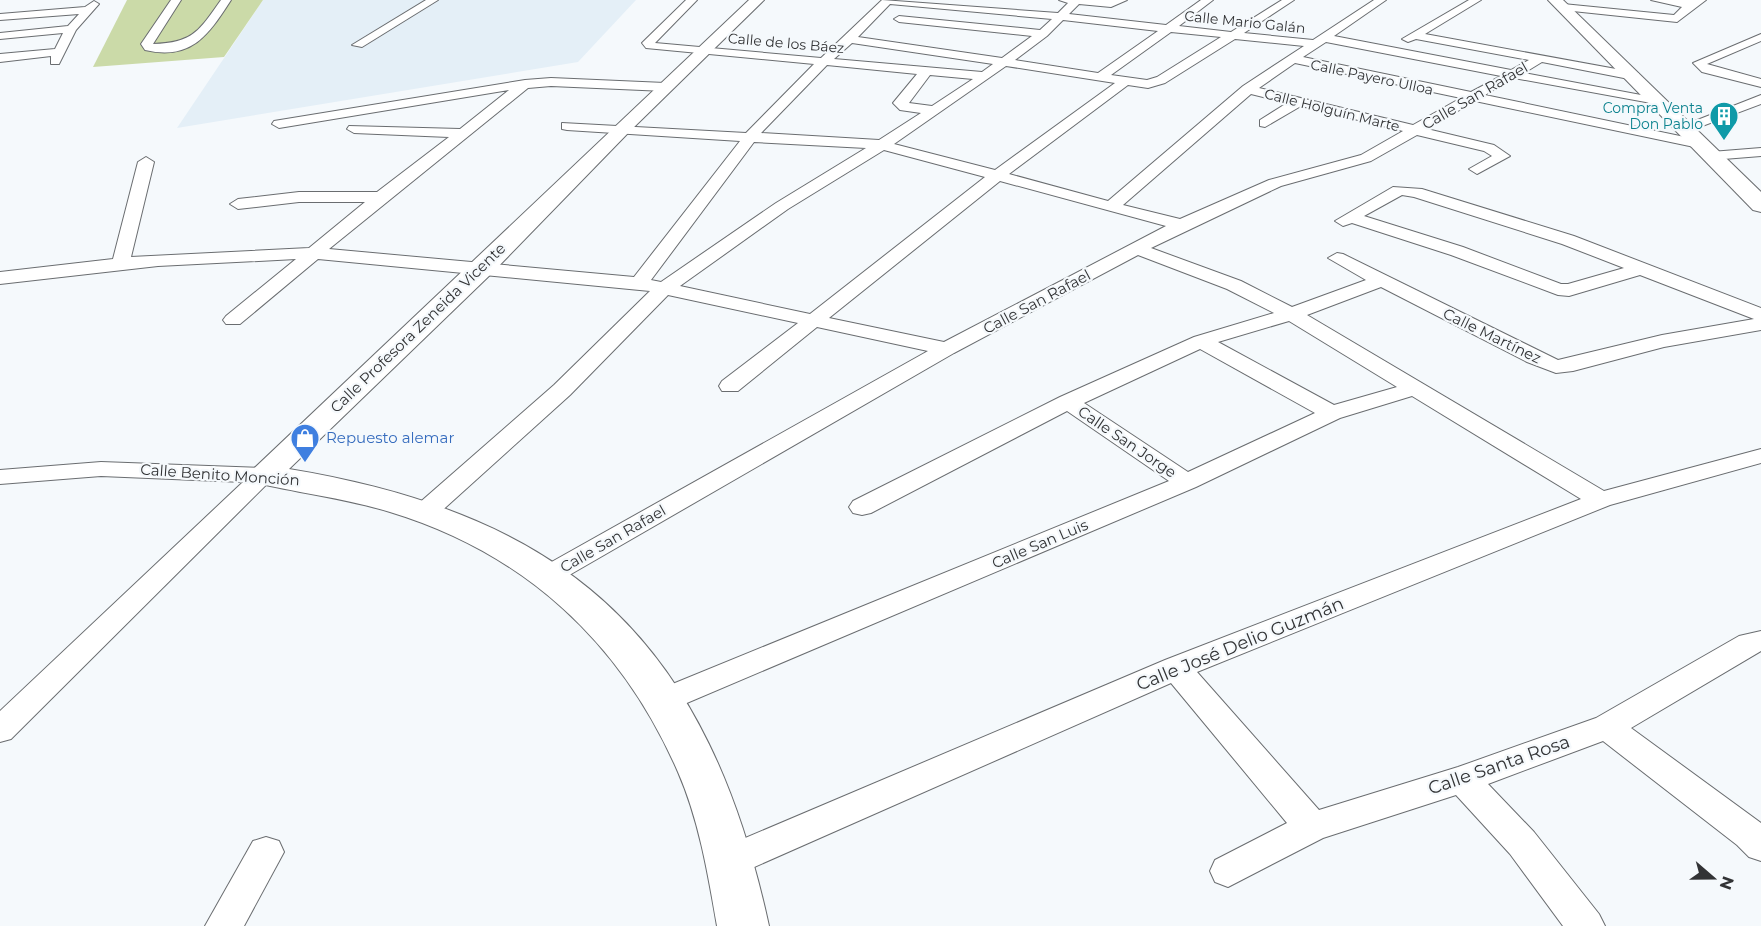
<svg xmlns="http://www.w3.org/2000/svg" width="1761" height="926" viewBox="0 0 1761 926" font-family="Montserrat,sans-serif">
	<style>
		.built { fill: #e4eff7 }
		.green { fill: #cbdaa8 }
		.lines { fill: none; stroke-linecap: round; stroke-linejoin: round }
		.street-casing { stroke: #6a6d70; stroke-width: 2 }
		.secondary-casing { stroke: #6a6d70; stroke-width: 2 }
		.street { fill: #fff; fill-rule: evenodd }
		.secondary { fill: #fff; fill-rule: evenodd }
		.labels { text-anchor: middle; stroke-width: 4.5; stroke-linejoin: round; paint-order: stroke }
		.far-street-label { font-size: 14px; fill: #323335; stroke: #f5f9fc }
		.far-culture-label { font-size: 14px; fill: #0d838f; stroke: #f5f9fc; text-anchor: end }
		.street-label { font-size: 15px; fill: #323335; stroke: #f5f9fc }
		.shop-label { font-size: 15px; fill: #366cbe; stroke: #f5f9fc; text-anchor: start }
		.near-street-label { font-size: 18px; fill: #323335; stroke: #f5f9fc }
	</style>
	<rect width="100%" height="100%" fill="#f5f9fc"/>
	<!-- built -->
	<path class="built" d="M 263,0 L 636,0 L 578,62 L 177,128 Z"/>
	<!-- green -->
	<path class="green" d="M 127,0 L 263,0 L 224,57 L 93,67 Z"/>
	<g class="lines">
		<!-- street casing -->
		<g class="street-casing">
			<g id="street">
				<path d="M 171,0 L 181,0 L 153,44 C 193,43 199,31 221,0 L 231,0 C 209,34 192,61 145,50 L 141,44 Z"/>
				<path d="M 426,0 L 438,0 L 362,47 L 352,45 Z"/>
				<path d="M 686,0 L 697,0 L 655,43 L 821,58 L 882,0 L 1058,13 L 1068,3 L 1059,0 L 1127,0 L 1111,7 L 1079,4 L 1069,14 L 1166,25 L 1201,0 L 1213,0 L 1179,26 L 1231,32 L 1282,0 L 1294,0 L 1244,33 L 1313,40 L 1374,0 L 1386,0 L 1334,36 L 1511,70 L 1529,60 L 1416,39 L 1408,42 L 1402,39 L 1469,0 L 1481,0 L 1425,34 L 1638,73 L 1640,76 L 1634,80 L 1542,62 L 1524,73 L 1657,98 L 1662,99 L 1662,105 L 1514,78 L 1485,95 L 1699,140 L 1706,144 L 1704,147 L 1699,148 L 1475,101 L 1427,129 L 1494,145 L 1510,156 L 1477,174 L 1469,169 L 1492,156 L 1484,151 L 1417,135 L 1371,161 L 1281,186 L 1151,248 L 1241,281 L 1292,307 L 1366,280 L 1328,258 L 1337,253 L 1343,254 L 1558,360 L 1662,335 L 1754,319 L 1640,275 L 1569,296 L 1558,295 L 1451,255 L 1352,223 L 1343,226 L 1335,221 L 1393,187 L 1422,189 L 1574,236 L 1761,308 L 1761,330 L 1664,347 L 1573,371 L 1556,373 L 1527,362 L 1381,287 L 1307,315 L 1604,491 L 1761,449 L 1761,463 L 1610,505 L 1197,672 L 1319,810 L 1458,767 L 1596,718 L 1739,636 L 1761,631 L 1761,651 L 1631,728 L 1761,823 L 1761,861 L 1749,857 L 1737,845 L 1603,741 L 1488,784 L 1534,832 L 1599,914 L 1605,926 L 1563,926 L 1510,854 L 1456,795 L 1323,838 L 1228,887 L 1215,882 L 1210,871 L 1215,860 L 1287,823 L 1171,683 L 743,872 L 730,877 L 717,872 L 712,861 L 717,850 L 1165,660 L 1581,499 L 1412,396 L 1340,418 L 1196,487 L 675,708 L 664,712 L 653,708 L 648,700 L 653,692 L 1169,481 L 1067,411 L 871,513 L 862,515 L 853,513 L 849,507 L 853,501 L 1060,397 L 1194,337 L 1274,313 L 1227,289 L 1138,255 L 954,353 L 559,581 L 549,584 L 539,581 L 535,575 L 539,569 L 928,351 L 817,327 L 738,391 L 722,391 L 719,386 L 722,381 L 798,323 L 668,295 L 570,395 L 436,516 L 427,518 L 418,516 L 414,510 L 418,504 L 554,385 L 650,291 L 318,259 L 240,324 L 226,324 L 223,320 L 226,316 L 296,259 L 158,266 L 0,284 L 0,272 L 113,259 L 138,162 L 146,157 L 154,162 L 131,257 L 309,248 L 365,202 L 299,202 L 238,209 L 230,204 L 238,199 L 299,192 L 377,192 L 449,137 L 354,133 L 347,129 L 349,126 L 460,129 L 509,90 L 279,128 L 272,124 L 274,121 L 525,80 L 551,78 L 665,83 L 671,87 L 665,91 L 551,86 L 528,88 L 329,249 L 634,277 L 740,141 L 567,130 L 562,129 L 562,123 L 746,133 L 814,64 L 646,48 L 642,43 L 644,41 ZM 890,4 L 1052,19 L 1040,30 L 899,16 L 894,19 L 899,22 L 1032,36 L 1002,58 L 858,37 ZM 1063,20 L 1158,31 L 1098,73 L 1015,60 L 1047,36 ZM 1171,32 L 1221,37 L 1157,77 L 1147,80 L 1111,75 ZM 1235,39 L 1304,46 L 1243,86 L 1108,201 L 1009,174 L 1128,85 L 1148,88 L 1165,83 ZM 1326,42 L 1501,76 L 1471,92 L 1303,57 ZM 852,43 L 993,64 L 982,72 L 834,59 ZM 1295,63 L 1461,98 L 1413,125 L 1259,88 ZM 827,65 L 917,74 L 893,103 L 900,110 L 921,113 L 879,140 L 761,133 ZM 1006,66 L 1115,83 L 995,170 L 894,144 ZM 930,75 L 973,79 L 932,106 L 909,103 ZM 1251,94 L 1287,103 L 1260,120 L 1260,126 L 1265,127 L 1301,106 L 1403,131 L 1361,155 L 1269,180 L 1180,219 L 1123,205 ZM 754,142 L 866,148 L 776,203 L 661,282 L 651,280 ZM 884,150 L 985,177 L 810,314 L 680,286 L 788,209 ZM 1000,181 L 1166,226 L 944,342 L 829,318 ZM 1402,195 L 1414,197 L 1562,244 L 1624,268 L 1568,284 L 1561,284 L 1463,247 L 1364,216 ZM 1289,321 L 1397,387 L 1334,405 L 1218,342 ZM 1200,349 L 1315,413 L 1188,472 L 1084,403 Z"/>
				<path d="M 1651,0 L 1706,0 L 1677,22 L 1563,10 L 1558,7 L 1563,4 L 1674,15 L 1682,7 Z"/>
				<path d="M 94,1 L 99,4 L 76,30 L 59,64 L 51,64 L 51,56 L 0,62 L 0,54 L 55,49 L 63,33 L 0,39 L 0,33 L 68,26 L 79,14 L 0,20 L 0,14 L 85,7 Z"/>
				<path d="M 1761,34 L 1761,41 L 1707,64 L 1761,79 L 1761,87 L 1702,72 L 1693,63 Z"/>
				<path d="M 1761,95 L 1761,104 L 1689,131 L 1684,132 L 1677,128 Z"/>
				<path d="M 1761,148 L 1761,156 L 1711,160 L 1704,156 L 1711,152 Z"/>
				<path d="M 101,462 L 264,468 L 273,470 L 276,475 L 11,739 L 0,742 L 0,711 L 243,482 L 101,476 L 0,484 L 0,470 Z"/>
				<path d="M 266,837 L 279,841 L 284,852 L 244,926 L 205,926 L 253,841 Z"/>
			</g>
		</g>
		<!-- secondary casing -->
		<g class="secondary-casing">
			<g id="secondary">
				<path d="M 749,0 L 764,0 L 629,132 L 491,274 L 289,469 C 574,516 708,645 769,926 L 717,926 C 708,874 699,820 678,772 C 622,643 525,553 390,512 C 345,498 298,493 252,482 L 247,475 Z"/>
				<path d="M 1548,0 L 1563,0 L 1761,192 L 1761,212 L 1753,210 Z"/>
			</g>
		</g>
		<!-- street -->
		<use href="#street" class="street"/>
		<!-- secondary -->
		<use href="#secondary" class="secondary"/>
	</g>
	<!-- icons -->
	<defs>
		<g id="building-pin" transform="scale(1.5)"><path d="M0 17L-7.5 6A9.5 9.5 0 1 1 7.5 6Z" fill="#0f9aa8" stroke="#f5f9fc"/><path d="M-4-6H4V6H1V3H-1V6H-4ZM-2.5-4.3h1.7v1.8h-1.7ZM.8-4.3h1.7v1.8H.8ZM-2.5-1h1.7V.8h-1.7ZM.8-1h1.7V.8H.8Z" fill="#fff"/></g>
		<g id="shop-pin" transform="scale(1.5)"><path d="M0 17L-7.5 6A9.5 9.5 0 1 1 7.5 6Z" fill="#3f7fe0" stroke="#f5f9fc"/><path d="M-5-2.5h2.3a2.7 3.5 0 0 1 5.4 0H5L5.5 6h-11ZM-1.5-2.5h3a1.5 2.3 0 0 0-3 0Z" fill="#fff"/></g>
	</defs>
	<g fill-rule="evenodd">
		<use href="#building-pin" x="1724" y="116"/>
		<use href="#shop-pin" x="305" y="438"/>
	</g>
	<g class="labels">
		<!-- far-street labels -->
		<g class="far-street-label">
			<text transform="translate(1245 22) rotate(6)" y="5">Calle Mario Galán</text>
			<text transform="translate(786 43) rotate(5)" y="5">Calle de los Báez</text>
			<text transform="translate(1372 77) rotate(12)" y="5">Calle Payero Ulloa</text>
			<text transform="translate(1332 110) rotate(14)" y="5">Calle Holguín Marte</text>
		</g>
		<!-- far-culture labels -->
		<g class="far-culture-label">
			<text x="1703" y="113">Compra Venta<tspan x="1703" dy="16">Don Pablo</tspan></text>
		</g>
		<!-- street labels -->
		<g class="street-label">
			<text transform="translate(1475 96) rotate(-30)" y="5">Calle San Rafael</text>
			<text transform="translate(1037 302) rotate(-28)" y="5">Calle San Rafael</text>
			<text transform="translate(418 328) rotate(-44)" y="5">Calle Profesora Zeneida Vicente</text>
			<text transform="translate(1492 336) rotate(26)" y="5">Calle Martínez</text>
			<text transform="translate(1127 442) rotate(34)" y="5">Calle San Jorge</text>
			<text transform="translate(220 475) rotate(4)" y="5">Calle Benito Monción</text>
			<text transform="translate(613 539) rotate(-30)" y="5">Calle San Rafael</text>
			<text transform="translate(1040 544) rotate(-23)" y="5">Calle San Luis</text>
		</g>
		<!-- shop labels -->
		<g class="shop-label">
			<text x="326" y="443">Repuesto alemar</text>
		</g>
		<!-- near-street labels -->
		<g class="near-street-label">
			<text transform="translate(1240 644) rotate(-22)" y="6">Calle José Delio Guzmán</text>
			<text transform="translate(1499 765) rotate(-19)" y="6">Calle Santa Rosa</text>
		</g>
	</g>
	<!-- north arrow -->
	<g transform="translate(1713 878) rotate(110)" stroke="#f5f9fc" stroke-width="4.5" paint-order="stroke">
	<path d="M0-4.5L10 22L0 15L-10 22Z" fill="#323335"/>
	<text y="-9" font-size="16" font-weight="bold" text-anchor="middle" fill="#323335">N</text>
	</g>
</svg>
